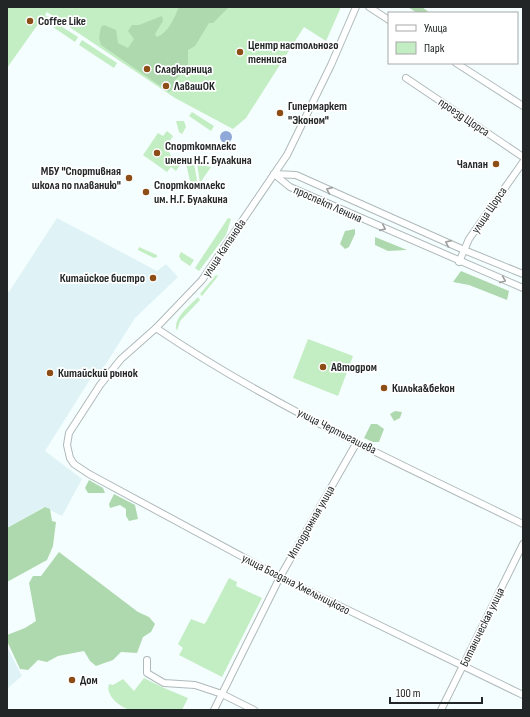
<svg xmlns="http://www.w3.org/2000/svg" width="530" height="717" viewBox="0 0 530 717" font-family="'Sofia Sans Condensed',sans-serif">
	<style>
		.built { fill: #dff3f6 }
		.green { fill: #c3edc3 }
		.forest { fill: #aed9ae }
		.water { fill: #90a8d8 }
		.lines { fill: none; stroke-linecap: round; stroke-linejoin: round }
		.minor-casing { stroke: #afb9ba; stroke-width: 8 }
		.minor { stroke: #fff; stroke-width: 6 }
		.oneway { stroke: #9c9d9d }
		.poi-dot { fill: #8d4d16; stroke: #fff; stroke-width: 1.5 }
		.labels { text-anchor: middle; stroke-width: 3.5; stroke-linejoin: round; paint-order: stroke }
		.poi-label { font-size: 12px; font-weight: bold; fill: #222626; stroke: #fff; text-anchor: start }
		.street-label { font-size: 12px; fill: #222626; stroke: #fff }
	</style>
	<rect width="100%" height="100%" fill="#f5fefe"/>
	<!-- built -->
	<g class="built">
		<path d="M 57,218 L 157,271 L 166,264 L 178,277 L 135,318 L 102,370 L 96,370 L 45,451 L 82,479 L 62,516 L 44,507 L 7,528 L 7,290 L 9,292 Z"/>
		<path d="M 7,647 L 22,676 L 7,689 Z"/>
	</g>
	<!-- green -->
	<g class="green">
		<path d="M 7,7 L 341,7 L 326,41 L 304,27 L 246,118 L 233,129 L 175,98 L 47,12 L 45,15 L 52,20 L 49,25 L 41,20 L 7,68 Z"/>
		<path d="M 56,23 L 78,37 L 75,42 L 53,27 Z"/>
		<path d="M 82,40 L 117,63 L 114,68 L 79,45 Z"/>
		<path d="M 192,112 L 214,126 L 211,131 L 189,116 Z"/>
		<path d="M 176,121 L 184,121 L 186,127 L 182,134 L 179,132 Z"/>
		<path d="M 167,131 L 173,136 C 165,147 169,157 180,165 L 176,171 L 171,167 L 167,172 L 143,155 L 158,133 L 163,136 Z"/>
		<path d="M 189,160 L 194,163 L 198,186 L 190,181 L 186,164 Z"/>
		<path d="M 197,164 L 211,167 L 200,183 Z"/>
		<path d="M 228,218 L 231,219 L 226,235 L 199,271 L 195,268 Z"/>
		<path d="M 139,247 L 157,255 L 157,257 L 154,258 L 138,250 Z"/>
		<path d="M 181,252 L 194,260 L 190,266 L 181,260 L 179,256 Z"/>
		<path d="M 216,275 L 218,276 L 202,296 L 200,294 Z"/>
		<path d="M 198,297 L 200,300 L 180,321 L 177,331 C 172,318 190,306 198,297 Z"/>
		<path d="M 308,339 L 353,356 L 338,396 L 293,378 Z"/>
		<path d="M 229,578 L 237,582 L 236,586 L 262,598 L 222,677 L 179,655 L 183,648 L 178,644 L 191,619 L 204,624 L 206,622 Z"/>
		<path d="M 144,678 L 164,688 L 188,698 L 182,710 C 167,710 146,713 131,710 C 121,708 105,696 109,684 L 113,685 L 123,679 L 134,691 Z"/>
	</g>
	<!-- forest -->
	<g class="forest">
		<path d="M 179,7 L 229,7 L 213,23 L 209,23 L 195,46 L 188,50 L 188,67 L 175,80 L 174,87 L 169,92 L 101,45 L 99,38 L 101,27 L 104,25 L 116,30 L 118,43 L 128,48 L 134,39 L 128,31 L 132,25 L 139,25 L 162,16 L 163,21 L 155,34 L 157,37 C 169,32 174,18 179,7 Z"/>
		<path d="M 408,7 L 422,7 L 430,13 L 417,13 Z"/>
		<path d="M 355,229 L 355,234 L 349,247 L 345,249 L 340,244 L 345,231 Z"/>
		<path d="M 375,237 L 407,250 L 388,251 L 375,245 Z"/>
		<path d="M 461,271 L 509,291 L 507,300 L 469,285 L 453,282 Z"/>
		<path d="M 395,411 L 402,412 L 400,418 L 394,421 L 390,414 Z"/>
		<path d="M 371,424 L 377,424 L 384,429 L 379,442 L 373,442 L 364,438 Z"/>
		<path d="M 89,480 L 103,488 L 105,493 L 88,493 L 85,488 Z"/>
		<path d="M 114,494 L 135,505 L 138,519 L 129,521 L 126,516 L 126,509 L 120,505 L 110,508 L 109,504 Z"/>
		<path d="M 45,507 L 50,509 L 52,521 L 56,522 L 53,546 L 47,560 L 7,582 L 7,528 Z"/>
		<path d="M 59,552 L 138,612 L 149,617 L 155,624 L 151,632 L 143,637 L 137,653 L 121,652 L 113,660 L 96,666 L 90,661 L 84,651 L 58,656 L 47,662 L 38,660 L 28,670 L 20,669 L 7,641 L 7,635 L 25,628 L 36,621 L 29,583 L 33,576 L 41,576 Z"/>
	</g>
	<!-- water -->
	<circle class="water" cx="226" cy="137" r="6"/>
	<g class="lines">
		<!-- minor casing -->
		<g class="minor-casing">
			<g id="minor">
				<path d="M 356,7 L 331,65 L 287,155 L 202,280 L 156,328 L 121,359 L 100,385 L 69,433 L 67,445 L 70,458 L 74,464 L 89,474 L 280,577 L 523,695"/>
				<path d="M 369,7 L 389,20"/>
				<path d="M 456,63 L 523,106"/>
				<path d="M 406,78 L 523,157"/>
				<path d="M 274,174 L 290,187 L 523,288"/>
				<path d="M 274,174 L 296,175 L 464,250 L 523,274"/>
				<path d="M 459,262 L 469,239 L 523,162"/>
				<path d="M 156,328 C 271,406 399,463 523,524"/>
				<path d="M 147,660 L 147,673 L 164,683 L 195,685 L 222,694 L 254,710"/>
				<path d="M 214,710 L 280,577 L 357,442"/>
				<path d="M 441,710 L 523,544"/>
			</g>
		</g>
		<!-- minor -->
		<use href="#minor" class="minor"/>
	</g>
	<!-- one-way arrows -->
	<defs><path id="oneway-chevron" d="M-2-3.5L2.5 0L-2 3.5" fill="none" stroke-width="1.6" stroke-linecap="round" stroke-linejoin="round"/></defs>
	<g class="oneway">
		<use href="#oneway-chevron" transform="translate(329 190) rotate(-156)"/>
		<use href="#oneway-chevron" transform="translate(383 228) rotate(24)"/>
		<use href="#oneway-chevron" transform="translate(448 243) rotate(-156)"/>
		<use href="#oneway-chevron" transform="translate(503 280) rotate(23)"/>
	</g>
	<!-- markers -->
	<g class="poi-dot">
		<circle cx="30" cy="21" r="4"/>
		<circle cx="240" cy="52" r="4"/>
		<circle cx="147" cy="69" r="4"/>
		<circle cx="166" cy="86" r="4"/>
		<circle cx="280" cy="113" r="4"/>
		<circle cx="157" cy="153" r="4"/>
		<circle cx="496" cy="164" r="4"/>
		<circle cx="129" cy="178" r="4"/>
		<circle cx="146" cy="192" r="4"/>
		<circle cx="153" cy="278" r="4"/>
		<circle cx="323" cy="367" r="4"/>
		<circle cx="50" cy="373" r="4"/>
		<circle cx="384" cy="388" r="4"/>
		<circle cx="72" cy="680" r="4"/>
	</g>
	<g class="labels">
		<!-- poi labels -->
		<g class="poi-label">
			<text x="38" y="25">Coffee Like</text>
			<text x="248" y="49">Центр настольного<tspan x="248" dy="14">тенниса</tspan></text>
			<text x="155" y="73">Сладкарница</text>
			<text x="174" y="90">ЛавашOK</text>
			<text x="288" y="110">Гипермаркет<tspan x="288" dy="14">"Эконом"</tspan></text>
			<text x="165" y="150">Спорткомплекс<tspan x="165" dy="14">имени Н.Г. Булакина</tspan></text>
			<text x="488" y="168" text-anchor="end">Чалпан</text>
			<text x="121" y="175" text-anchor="end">МБУ "Спортивная<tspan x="121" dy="14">школа по плаванию"</tspan></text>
			<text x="154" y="189">Спорткомплекс<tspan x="154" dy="14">им. Н.Г. Булакина</tspan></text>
			<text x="145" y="282" text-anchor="end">Китайское бистро</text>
			<text x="331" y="371">Автодром</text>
			<text x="58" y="377">Китайский рынок</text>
			<text x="392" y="392">Килька&amp;бекон</text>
			<text x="80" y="684">Дом</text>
		</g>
		<!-- street labels -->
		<g class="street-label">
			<text transform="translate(464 117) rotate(34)" y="4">проезд Щорса</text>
			<text transform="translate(328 204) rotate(24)" y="4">проспект Ленина</text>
			<text transform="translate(489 210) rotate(-56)" y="4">улица Щорса</text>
			<text transform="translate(224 248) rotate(-56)" y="4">улица Катанова</text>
			<text transform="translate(337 431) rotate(27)" y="4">улица Чертыгашева</text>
			<text transform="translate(311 522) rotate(-60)" y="4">Ипподромная улица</text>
			<text transform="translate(296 584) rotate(27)" y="4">улица Богдана Хмельницкого</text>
			<text transform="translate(482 627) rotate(-64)" y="4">Ботаническая улица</text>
		</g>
	</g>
	<!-- border -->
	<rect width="530" height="717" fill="none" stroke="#222626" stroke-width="16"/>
	<!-- legend -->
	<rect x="388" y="12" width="130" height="52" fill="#ffffff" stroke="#a7a8a8"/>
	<rect x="396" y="25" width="20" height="6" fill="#ffffff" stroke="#a7a8a8"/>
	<text x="424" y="32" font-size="12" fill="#222626">Улица</text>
	<rect x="396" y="42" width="20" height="12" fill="#c3edc3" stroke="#a7a8a8"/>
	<text x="424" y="52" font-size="12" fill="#222626">Парк</text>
	<!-- scale -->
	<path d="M390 697v6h92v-6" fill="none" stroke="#222626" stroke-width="2"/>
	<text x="396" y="697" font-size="12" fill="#222626" stroke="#ffffff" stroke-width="3" paint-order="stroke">100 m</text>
</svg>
